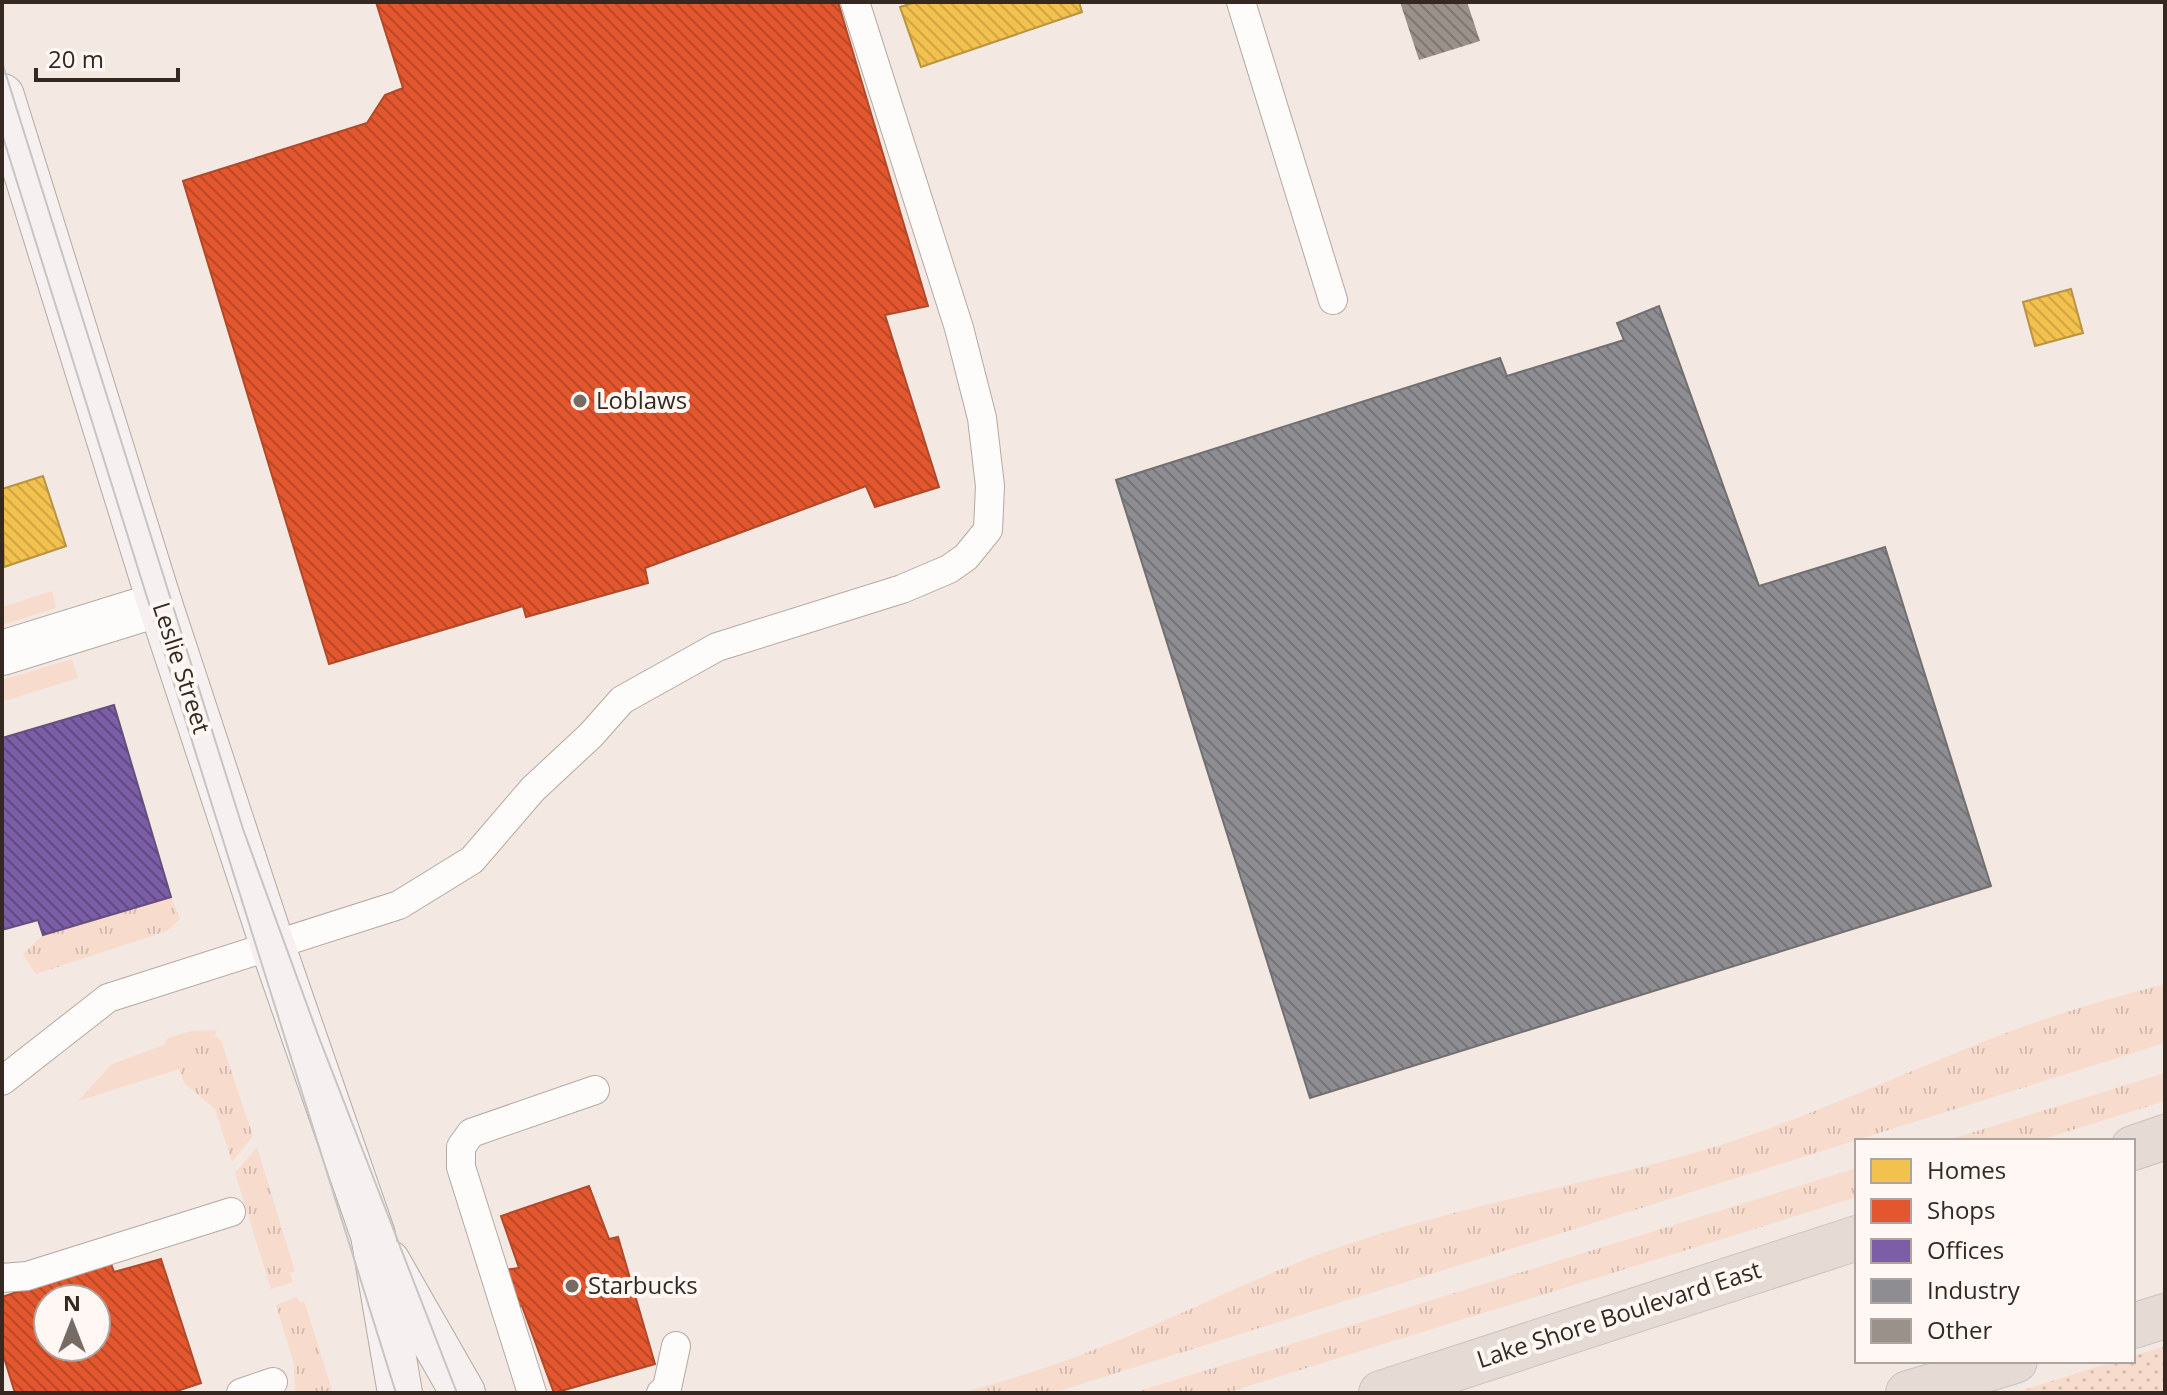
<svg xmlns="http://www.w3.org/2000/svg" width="2167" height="1395" viewBox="0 0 2167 1395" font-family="'Open Sans',sans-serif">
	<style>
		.grass { fill: url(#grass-tufts) }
		.park { fill: url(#park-dots) }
		.garden { fill: #f7dccd }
		.homes { fill: url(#homes-back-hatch); stroke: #b99340; stroke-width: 2 }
		.shops { fill: url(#shops-back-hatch); stroke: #af492a; stroke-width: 2; fill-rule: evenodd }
		.offices { fill: url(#offices-back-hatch); stroke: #664e7e; stroke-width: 2 }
		.industry { fill: url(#industry-back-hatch); stroke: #726f70; stroke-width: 2 }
		.building { fill: url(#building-back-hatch) }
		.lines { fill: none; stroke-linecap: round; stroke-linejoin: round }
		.lane-casing { stroke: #b3a9a2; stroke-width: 30 }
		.street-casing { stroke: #b3a9a2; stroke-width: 46 }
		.secondary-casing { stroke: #b3a9a2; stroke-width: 46 }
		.highway-casing { stroke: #cac4c0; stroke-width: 46 }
		.lane { stroke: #fdfcfb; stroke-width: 28 }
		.street { stroke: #fdfcfb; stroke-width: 44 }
		.secondary { stroke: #f6f1f0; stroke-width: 44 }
		.highway { stroke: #e5dad4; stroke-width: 44 }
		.tram { stroke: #c8c4c3; stroke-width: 2 }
		.poi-dot { fill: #776b64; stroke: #fef7f3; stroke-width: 3 }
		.labels { text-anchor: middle; stroke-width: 8; stroke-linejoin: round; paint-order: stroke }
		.poi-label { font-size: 24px; fill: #342820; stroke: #fef7f3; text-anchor: start }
		.street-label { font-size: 24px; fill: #342820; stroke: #fef7f3 }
	</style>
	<defs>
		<pattern id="grass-tufts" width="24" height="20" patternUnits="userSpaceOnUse" patternTransform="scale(2)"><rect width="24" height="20" fill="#f7dccd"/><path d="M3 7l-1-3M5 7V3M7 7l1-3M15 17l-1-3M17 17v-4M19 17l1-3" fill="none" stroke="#d4bdb0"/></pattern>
		<pattern id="park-dots" width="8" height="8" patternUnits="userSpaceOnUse" patternTransform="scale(2)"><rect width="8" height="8" fill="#f7dccd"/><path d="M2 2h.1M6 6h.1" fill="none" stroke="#d4bdb0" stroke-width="1.8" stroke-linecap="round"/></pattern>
		<pattern id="homes-back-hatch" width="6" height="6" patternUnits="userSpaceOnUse" patternTransform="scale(2)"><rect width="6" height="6" fill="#f2c14e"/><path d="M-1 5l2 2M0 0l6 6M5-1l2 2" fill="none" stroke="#d0a644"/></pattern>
		<pattern id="shops-back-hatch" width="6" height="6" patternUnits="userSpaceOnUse" patternTransform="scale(2)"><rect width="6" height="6" fill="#e4572e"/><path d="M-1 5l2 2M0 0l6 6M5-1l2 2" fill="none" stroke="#ba4827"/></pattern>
		<pattern id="offices-back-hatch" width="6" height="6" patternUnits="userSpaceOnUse" patternTransform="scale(2)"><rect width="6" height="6" fill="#7b5ea7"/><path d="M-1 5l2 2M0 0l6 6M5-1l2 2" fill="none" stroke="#604a80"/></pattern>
		<pattern id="industry-back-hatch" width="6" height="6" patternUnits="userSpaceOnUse" patternTransform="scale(2)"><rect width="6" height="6" fill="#8d8d92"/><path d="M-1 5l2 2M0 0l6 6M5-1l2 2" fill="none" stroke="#747377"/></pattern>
		<pattern id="building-back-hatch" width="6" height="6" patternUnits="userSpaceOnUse" patternTransform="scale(2)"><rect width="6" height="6" fill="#9b918b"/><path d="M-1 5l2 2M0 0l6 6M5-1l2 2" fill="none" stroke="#7f7671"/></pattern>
	</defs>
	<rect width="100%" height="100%" fill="#f3e8e2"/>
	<!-- grass -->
	<g class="grass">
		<path d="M 171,897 L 180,919 L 167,931 L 36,974 L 23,954 L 43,935 Z"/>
		<path d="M 2165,984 L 2165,1043 L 1053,1393 L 961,1393 C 1002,1382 1044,1369 1083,1354 C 1165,1324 1243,1282 1325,1252 C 1452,1206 1585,1186 1714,1147 C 1814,1116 1909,1070 2006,1033 C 2058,1013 2111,998 2165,984 Z"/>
		<path d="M 217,1030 L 215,1036 L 221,1040 L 253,1136 L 232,1162 L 215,1109 L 184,1083 L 168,1038 L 192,1031 Z"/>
		<path d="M 2165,1073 L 2165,1101 L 2037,1141 L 1945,1141 Z"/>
		<path d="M 257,1147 L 295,1271 L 290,1273 L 293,1282 L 271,1289 L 235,1173 Z"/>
		<path d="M 1857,1168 L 1857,1197 L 1226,1393 L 1133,1393 Z"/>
		<path d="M 297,1297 L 300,1302 L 304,1301 L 333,1393 L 295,1393 L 294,1364 L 276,1305 Z"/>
	</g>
	<!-- park -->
	<path class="park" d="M 2165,1346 L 2165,1393 L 2014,1393 L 2116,1361 L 2133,1361 L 2133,1356 Z"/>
	<!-- garden -->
	<g class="garden">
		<path d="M 52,591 L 56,608 L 2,625 L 2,607 Z"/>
		<path d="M 72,659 L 78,678 L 2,702 L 2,680 Z"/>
		<path d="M 168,1038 L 179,1069 L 78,1101 L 112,1064 L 164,1045 Z"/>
	</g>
	<!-- homes -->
	<g class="homes">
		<path d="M 916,2 L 1079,2 L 1082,12 L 921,67 L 900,7 Z"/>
		<path d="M 2071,289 L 2083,333 L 2035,346 L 2023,302 Z"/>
		<path d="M 43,476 L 66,546 L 4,567 L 2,489 Z"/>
	</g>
	<!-- shops -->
	<g class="shops">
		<path d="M 376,2 L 838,2 L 928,306 L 885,315 L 939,487 L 875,507 L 866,486 L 645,568 L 648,583 L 526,617 L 523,606 L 329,664 L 183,181 L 367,123 L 385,95 L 403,88 Z"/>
		<path d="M 589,1186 L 609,1239 L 618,1237 L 655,1364 L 554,1393 L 522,1306 L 516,1307 L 505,1270 L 519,1268 L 501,1216 Z"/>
		<path d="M 161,1259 L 201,1383 L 171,1393 L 15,1393 L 2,1351 L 2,1297 L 110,1261 L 114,1272 ZM 48,1299 L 96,1299 L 96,1347 L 48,1347 Z"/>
	</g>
	<!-- offices -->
	<path class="offices" d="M 114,705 L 171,897 L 43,935 L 38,920 L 2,930 L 2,738 Z"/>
	<!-- industry -->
	<path class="industry" d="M 1659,306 L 1759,586 L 1885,547 L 1991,886 L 1310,1098 L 1116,480 L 1500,358 L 1507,376 L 1624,340 L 1617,323 Z"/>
	<!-- building -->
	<path class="building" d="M 1400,2 L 1467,2 L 1480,41 L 1419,60 Z"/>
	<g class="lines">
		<!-- lane casing -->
		<g class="lane-casing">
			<g id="lane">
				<path d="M 1241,2 L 1333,300"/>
				<path d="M 2,1081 L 108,998 L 399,905 L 472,860 L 533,789 L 591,735 L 622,700 L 717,647 L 902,589 L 949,569 L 966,557 L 988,530 L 990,486 L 982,418 L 959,328 L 855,2"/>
				<path d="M 2,1278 L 27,1276 L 231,1212"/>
				<path d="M 241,1393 L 273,1382"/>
				<path d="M 532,1393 L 461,1167 L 461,1147 L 471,1133 L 595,1090"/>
				<path d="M 661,1393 L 667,1388 L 676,1346"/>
			</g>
		</g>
		<!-- street casing -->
		<g class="street-casing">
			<path id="street" d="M 2,653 L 160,604"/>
		</g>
		<!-- secondary casing -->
		<g class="secondary-casing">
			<g id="secondary">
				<path d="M 2,96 L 160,604 L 272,944 L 373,1235 L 400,1393"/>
				<path d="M 388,1262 L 463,1393"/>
			</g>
		</g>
		<!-- highway casing -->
		<g class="highway-casing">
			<g id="highway">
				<path d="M 2133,1148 L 2165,1137"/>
				<path d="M 2133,1326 L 2165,1316"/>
				<path d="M 1381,1393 L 1857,1238"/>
				<path d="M 1908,1393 L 2015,1361"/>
			</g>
		</g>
		<!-- lane -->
		<use href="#lane" class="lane"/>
		<!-- street -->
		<use href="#street" class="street"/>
		<!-- secondary -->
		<use href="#secondary" class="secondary"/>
		<!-- highway -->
		<use href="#highway" class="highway"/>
		<!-- tram -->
		<g class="tram">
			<path d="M 2,62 L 243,829 L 318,1035 L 457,1393"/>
			<path d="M 2,134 L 396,1393"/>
		</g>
	</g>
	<!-- markers -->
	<g class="poi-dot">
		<circle cx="580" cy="401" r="8"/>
		<circle cx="572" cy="1286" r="8"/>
	</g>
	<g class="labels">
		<!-- poi labels -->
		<g class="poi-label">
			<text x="596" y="409">Loblaws</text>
			<text x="588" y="1294">Starbucks</text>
		</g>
		<!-- street labels -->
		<g class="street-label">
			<text transform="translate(181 668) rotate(72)" y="8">Leslie Street</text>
			<text transform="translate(1619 1315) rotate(-18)" y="8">Lake Shore Boulevard East</text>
		</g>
	</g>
	<!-- border -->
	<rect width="2167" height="1395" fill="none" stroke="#342820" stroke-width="8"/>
	<!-- legend -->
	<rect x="1855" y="1139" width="280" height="224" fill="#fef7f3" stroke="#ada49f" stroke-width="2"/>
	<rect x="1871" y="1159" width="40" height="24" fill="#f2c14e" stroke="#ada49f" stroke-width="2"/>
	<text x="1927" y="1179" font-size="24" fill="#342820">Homes</text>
	<rect x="1871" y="1199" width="40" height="24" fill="#e4572e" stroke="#ada49f" stroke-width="2"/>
	<text x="1927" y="1219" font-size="24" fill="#342820">Shops</text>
	<rect x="1871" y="1239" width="40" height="24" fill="#7b5ea7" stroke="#ada49f" stroke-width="2"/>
	<text x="1927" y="1259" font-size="24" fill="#342820">Offices</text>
	<rect x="1871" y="1279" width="40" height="24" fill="#8d8d92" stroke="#ada49f" stroke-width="2"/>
	<text x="1927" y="1299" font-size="24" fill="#342820">Industry</text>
	<rect x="1871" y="1319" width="40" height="24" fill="#9b918b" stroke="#ada49f" stroke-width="2"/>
	<text x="1927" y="1339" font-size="24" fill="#342820">Other</text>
	<!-- north arrow -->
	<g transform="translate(72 1323)"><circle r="38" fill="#fef7f3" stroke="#ada49f" stroke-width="2"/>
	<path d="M0-6L14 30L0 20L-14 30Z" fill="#776b64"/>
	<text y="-12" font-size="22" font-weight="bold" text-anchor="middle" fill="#342820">N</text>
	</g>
	<!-- scale -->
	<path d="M36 68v12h142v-12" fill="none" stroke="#342820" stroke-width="4"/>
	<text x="48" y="68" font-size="24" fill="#342820" stroke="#fef7f3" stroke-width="6" paint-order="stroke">20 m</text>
</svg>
